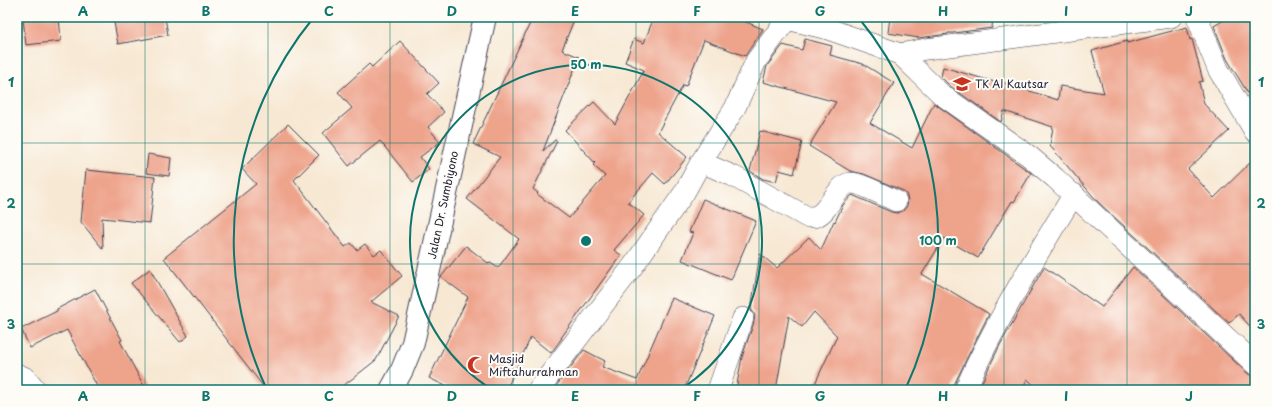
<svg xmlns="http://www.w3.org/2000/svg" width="1272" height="407" viewBox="0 0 1272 407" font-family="'Playpen Sans',sans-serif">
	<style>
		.building { fill: #eea38b }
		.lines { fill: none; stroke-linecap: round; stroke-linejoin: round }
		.street-casing { stroke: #424052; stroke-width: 22 }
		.secondary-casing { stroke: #424052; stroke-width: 24 }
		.street { stroke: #fff; stroke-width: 21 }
		.secondary { stroke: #fff; stroke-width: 22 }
		.grid { fill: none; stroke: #0f766e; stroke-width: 1; stroke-opacity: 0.55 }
		.ring { fill: none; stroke: #0f766e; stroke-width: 2 }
		.labels { text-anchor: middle; stroke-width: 4; stroke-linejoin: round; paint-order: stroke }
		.poi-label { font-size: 11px; fill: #22223b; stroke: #fdfcf7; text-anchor: start }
		.street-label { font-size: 11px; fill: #22223b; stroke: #fdfcf7 }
		.centre { fill: #0f766e; stroke: #fdfcf7; stroke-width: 2 }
		.ring-label { font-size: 12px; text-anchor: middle; font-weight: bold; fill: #0f766e; stroke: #fdfcf7; stroke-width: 4; stroke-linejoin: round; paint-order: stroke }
		.neatline { fill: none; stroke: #0f766e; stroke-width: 1.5 }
		.grid-label { font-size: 13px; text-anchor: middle; font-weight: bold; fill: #0f766e }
	</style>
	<rect width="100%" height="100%" fill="#fdfcf7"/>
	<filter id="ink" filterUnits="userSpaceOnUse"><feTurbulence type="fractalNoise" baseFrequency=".025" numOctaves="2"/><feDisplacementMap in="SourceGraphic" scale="8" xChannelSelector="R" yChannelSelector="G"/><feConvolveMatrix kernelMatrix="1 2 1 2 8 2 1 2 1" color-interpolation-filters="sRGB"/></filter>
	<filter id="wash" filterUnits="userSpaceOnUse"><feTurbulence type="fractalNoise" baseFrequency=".012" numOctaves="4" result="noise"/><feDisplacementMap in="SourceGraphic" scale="16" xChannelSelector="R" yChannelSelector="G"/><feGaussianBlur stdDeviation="0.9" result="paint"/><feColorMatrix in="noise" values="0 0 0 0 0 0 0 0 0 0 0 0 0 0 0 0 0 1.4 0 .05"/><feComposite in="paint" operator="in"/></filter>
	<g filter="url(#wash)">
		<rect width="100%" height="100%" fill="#f7e8d3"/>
		<g id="blocks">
			<!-- building -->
			<g class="building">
				<path d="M 37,17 L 59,17 L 61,41 L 26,45 L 23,19 Z"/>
				<path d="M 113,17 L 165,17 L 168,35 L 118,44 Z"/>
				<path d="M 533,17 L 575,17 L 562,50 L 579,57 L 543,151 L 555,140 L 557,141 L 533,189 L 538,193 L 537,194 L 569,218 L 605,176 L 593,165 L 595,163 L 565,130 L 594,102 L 615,124 L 644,70 L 625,62 L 634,39 L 644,43 L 654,17 L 734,17 L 763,29 L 745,56 L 704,40 L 686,86 L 683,85 L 658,132 L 687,157 L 665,184 L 653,173 L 628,202 L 644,215 L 614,250 L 621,255 L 561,338 L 562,338 L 551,353 L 531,337 L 506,390 L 454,390 L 429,378 L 468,297 L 441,277 L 466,246 L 488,263 L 489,262 L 498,268 L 519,239 L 467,199 L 500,157 L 473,144 Z"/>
				<path d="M 890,17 L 993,17 L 992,28 L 953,33 L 948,33 L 948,34 L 919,38 L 888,33 Z"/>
				<path d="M 1229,17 L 1255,17 L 1255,105 L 1227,59 L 1214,26 Z"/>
				<path d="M 1187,27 L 1190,40 L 1192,39 L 1203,81 L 1199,82 L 1204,104 L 1229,131 L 1188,169 L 1214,198 L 1255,158 L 1255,332 L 1239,314 L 1229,323 L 1098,202 L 1050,146 L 1053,127 L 1004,111 L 1001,122 L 950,86 L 941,77 L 943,67 L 998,83 L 998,81 L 1058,100 L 1060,86 L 1104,93 L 1092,51 L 1127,41 L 1127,43 Z"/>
				<path d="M 805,39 L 832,46 L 830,55 L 863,64 L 894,83 L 870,123 L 912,148 L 934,103 L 1031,173 L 1014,202 L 1012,201 L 978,258 L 944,238 L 922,274 L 989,314 L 966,360 L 954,385 L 953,390 L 812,390 L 837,336 L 814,312 L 802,327 L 789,316 L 776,390 L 736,390 L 742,357 L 754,322 L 755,315 L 751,309 L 760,254 L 777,268 L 809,237 L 821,250 L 834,221 L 835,222 L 843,205 L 852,195 L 891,212 L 897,213 L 903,211 L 907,206 L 908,200 L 906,194 L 901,190 L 864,174 L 850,171 L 809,146 L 836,102 L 763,82 L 767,66 L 783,45 L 802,50 Z"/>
				<path d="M 400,41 L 439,83 L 427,94 L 444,112 L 428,127 L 440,142 L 420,157 L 429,169 L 413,182 L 380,141 L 349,166 L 323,133 L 352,108 L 338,92 L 369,64 L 372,67 Z"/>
				<path d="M 288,124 L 319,155 L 294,180 L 345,247 L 351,243 L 357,250 L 365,244 L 374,255 L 381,250 L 402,276 L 371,302 L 399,316 L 376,360 L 338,390 L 266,390 L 164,258 L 256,184 L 242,169 Z"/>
				<path d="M 760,131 L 802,142 L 794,174 L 779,170 L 776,182 L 763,179 L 750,171 Z"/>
				<path d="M 148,154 L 171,158 L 169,176 L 146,173 Z"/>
				<path d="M 86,170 L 155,177 L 150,223 L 102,218 L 103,249 L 81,222 Z"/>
				<path d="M 703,199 L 756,221 L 731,280 L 682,260 L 693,233 L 689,232 Z"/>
				<path d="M 1044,267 L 1102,307 L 1133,267 L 1247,373 L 1255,378 L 1255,390 L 1040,390 L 1027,379 L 1022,390 L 978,390 L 1000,345 Z"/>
				<path d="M 150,269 L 188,336 L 180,342 L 131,283 Z"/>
				<path d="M 95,289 L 122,340 L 120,341 L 146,390 L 99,390 L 67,330 L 30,348 L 21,329 L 57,311 L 57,309 Z"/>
				<path d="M 672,298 L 715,316 L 684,390 L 553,390 L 584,350 L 605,361 L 602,367 L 637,380 Z"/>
			</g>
		</g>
	</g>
	<g filter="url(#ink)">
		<use href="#blocks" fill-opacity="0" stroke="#424052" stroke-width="1"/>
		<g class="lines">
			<!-- street casing -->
			<g class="street-casing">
				<g id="street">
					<path d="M 1197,17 L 1218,69 L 1255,132"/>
					<path d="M 900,54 L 926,49 L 1171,17"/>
					<path d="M 701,162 L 733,176 L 807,217 C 810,217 814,217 817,216 C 829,211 837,185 850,183 C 859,182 887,197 896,201"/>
					<path d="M 17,374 L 26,378 L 36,390"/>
					<path d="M 538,390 L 633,266 L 684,193 L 701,162 L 735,108 L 756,61 L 787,19 L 828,29 L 900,54 L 942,95 L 1029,156 L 1055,178 L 1255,364"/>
					<path d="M 718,390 L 743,318"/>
					<path d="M 965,390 C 995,322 1035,258 1074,194"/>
				</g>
			</g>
			<!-- secondary casing -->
			<g class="secondary-casing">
				<path id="secondary" d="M 391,390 L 402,370 L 413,343 L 485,17"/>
			</g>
			<!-- street -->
			<use href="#street" class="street"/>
			<!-- secondary -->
			<use href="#secondary" class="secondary"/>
		</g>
	</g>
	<!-- grid -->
	<path class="grid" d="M 145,17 L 145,390M 268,17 L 268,390M 390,17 L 390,390M 513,17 L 513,390M 636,17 L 636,390M 759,17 L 759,390M 882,17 L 882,390M 1004,17 L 1004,390M 1127,17 L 1127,390M 17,143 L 1255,143M 17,264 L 1255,264"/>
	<!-- distance rings -->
	<g class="ring">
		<path d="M491 389A176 176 0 1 1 681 389"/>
		<path d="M267 390A352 352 0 0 1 314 17M858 17A352 352 0 0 1 905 390"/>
	</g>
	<!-- icons -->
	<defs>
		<g id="school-bare" transform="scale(1.38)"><path d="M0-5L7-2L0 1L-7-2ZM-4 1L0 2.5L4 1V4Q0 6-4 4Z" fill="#c8321e" stroke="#fdfcf7" stroke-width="2.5" paint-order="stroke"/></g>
		<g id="mosque-bare" transform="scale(1.38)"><path d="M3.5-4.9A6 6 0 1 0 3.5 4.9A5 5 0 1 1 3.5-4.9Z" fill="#c8321e" stroke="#fdfcf7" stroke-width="2.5" paint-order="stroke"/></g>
	</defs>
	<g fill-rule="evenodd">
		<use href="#school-bare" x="962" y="84"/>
		<use href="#mosque-bare" x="476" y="365"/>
	</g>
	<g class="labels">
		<!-- poi labels -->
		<g class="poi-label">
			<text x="975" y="88">TK Al Kautsar</text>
			<text x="489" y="363">Masjid<tspan x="489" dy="13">Miftahurrahman</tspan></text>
		</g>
		<!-- street labels -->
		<g class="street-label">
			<text transform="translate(443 205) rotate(-78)" y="4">Jalan Dr. Sumbiyono</text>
		</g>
	</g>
	<circle cx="586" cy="241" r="6" class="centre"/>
	<g class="ring-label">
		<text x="586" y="69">50 m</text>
		<text x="938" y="245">100 m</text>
	</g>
	<!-- margin -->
	<rect width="1272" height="407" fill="none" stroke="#fdfcf7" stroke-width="44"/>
	<rect x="22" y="22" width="1228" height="363" class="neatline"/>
	<g class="grid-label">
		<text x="83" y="16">A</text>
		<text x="206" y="16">B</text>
		<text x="329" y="16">C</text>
		<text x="452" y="16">D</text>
		<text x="575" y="16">E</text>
		<text x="697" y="16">F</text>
		<text x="820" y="16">G</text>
		<text x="943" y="16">H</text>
		<text x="1066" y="16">I</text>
		<text x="1189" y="16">J</text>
		<text x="11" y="87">1</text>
		<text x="1261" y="87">1</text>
		<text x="11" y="208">2</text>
		<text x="1261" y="208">2</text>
		<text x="11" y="329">3</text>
		<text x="1261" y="329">3</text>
		<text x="83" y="401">A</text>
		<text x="206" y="401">B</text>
		<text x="329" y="401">C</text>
		<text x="452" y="401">D</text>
		<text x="575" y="401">E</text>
		<text x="697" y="401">F</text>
		<text x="820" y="401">G</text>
		<text x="943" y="401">H</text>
		<text x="1066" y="401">I</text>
		<text x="1189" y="401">J</text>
	</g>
</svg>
